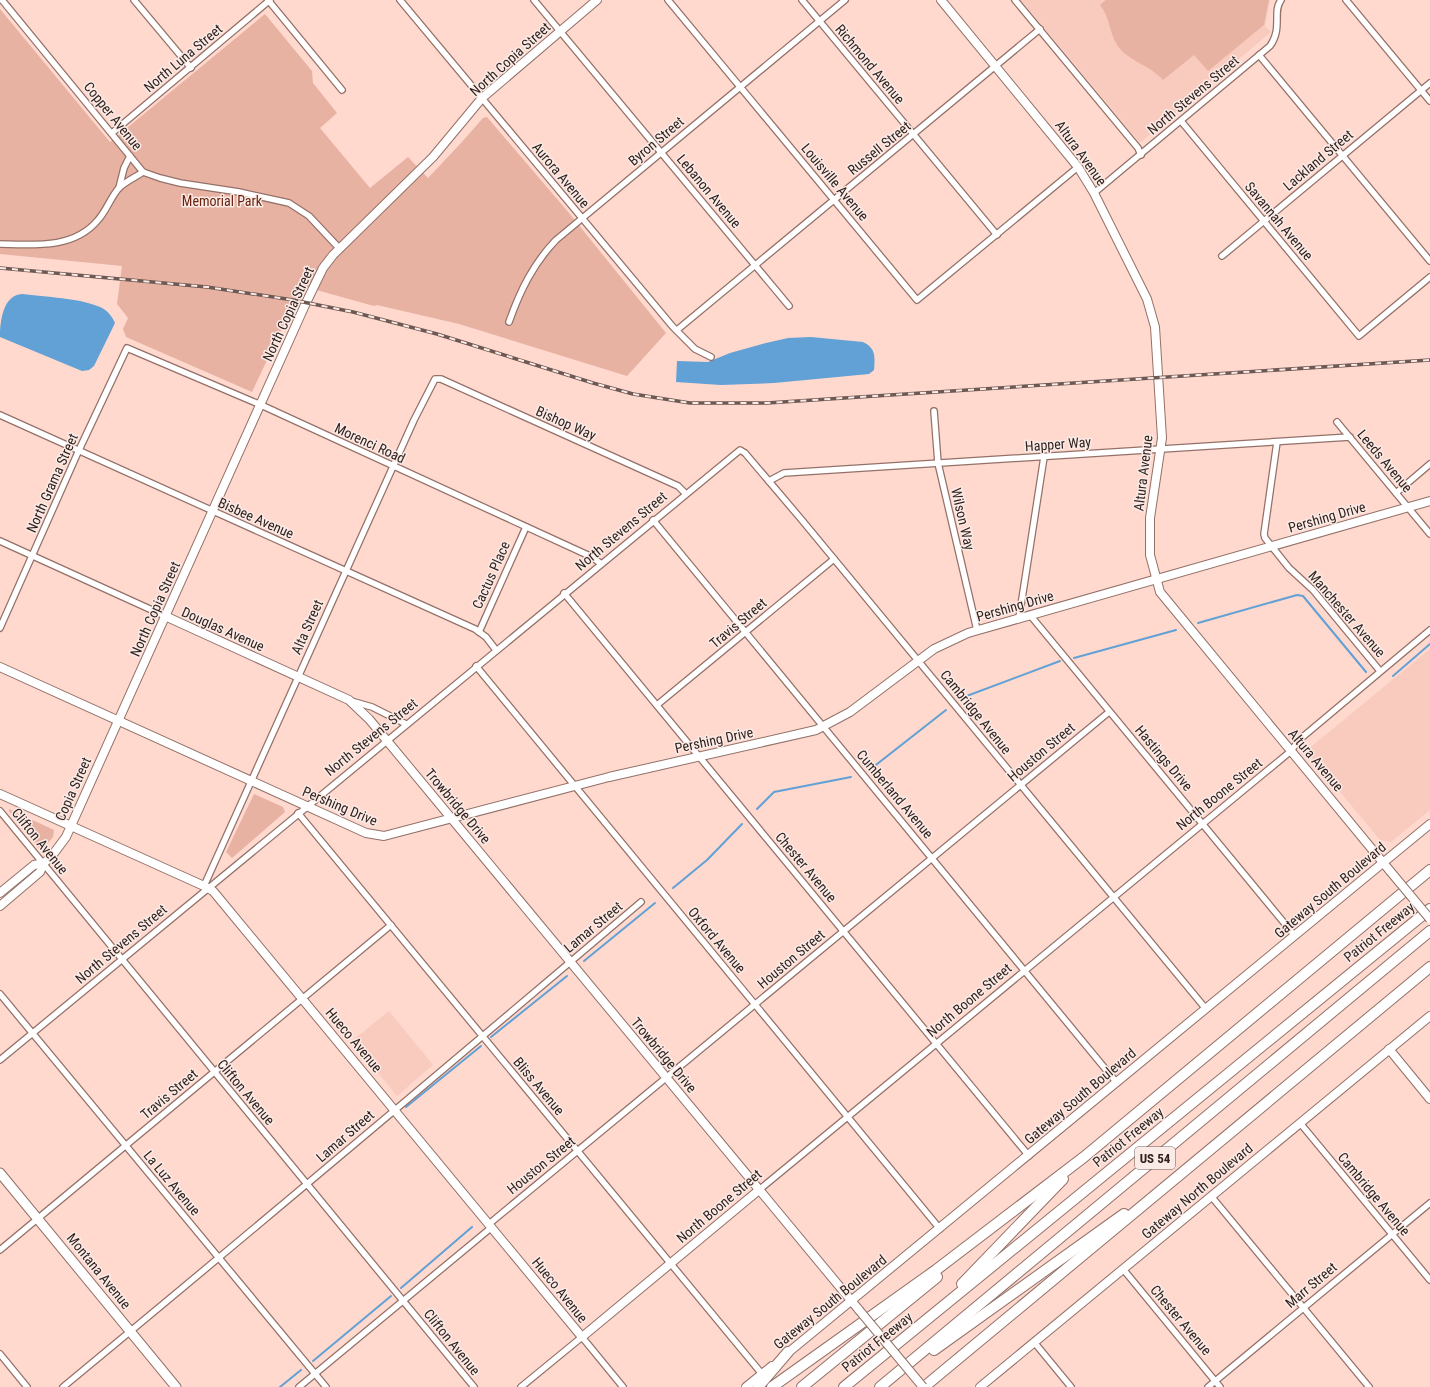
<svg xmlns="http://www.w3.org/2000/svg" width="1430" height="1387" viewBox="0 0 1430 1387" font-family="'Roboto Condensed',sans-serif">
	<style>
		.built { fill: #f9cbbf }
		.green { fill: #e8b2a3 }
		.water { fill: #61a1d5 }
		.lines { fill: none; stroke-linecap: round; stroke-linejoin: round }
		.stream { stroke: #61a1d5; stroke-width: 2 }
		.street-casing { stroke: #937168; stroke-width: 8 }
		.secondary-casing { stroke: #937168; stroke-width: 10 }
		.primary-casing { stroke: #937168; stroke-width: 11 }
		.highway-casing { stroke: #937168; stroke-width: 12 }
		.street { stroke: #fff; stroke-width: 5.5 }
		.secondary { stroke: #fff; stroke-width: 8 }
		.primary { stroke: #fff; stroke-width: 9 }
		.highway { stroke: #fff; stroke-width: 10 }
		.rail-casing { stroke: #6e5852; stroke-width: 3.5 }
		.rail { stroke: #fbebe7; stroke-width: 2; stroke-dasharray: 6; stroke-linecap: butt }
		.secondary-bridge-casing { stroke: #937168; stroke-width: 10; stroke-linecap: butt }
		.secondary-bridge { stroke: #fff; stroke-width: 8 }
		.labels { text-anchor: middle; stroke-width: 3; stroke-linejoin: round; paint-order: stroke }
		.shield { fill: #fbebe7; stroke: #6d5e5a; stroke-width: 1 }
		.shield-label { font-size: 13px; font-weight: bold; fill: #30221e }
		.street-label { font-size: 14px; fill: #30221e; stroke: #fbebe7 }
		.park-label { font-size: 14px; fill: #68220f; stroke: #fbebe7 }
	</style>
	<rect width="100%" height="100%" fill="#ffd8ce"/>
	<!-- built -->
	<g class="built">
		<path d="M 1021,0 L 1270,0 L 1265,26 L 1271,32 L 1140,143 Z"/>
		<path d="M 1430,649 L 1430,810 L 1391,842 L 1380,840 L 1306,751 Z"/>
		<path d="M 389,1011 L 433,1065 L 397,1096 L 352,1041 Z"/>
	</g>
	<!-- green -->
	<g class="green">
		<path d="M 1106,0 L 1269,0 L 1264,25 L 1208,71 L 1194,55 L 1163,80 C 1150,65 1129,62 1117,45 C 1109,32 1110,17 1100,5 Z"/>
		<path d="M 0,9 L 110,142 L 265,14 L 312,71 L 313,83 L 337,113 L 320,128 L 370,188 L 408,157 L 428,178 L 461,143 L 483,118 L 487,117 L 569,213 L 666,333 L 627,376 L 459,324 L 377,305 L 374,306 L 302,286 L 252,392 L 126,337 L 123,329 L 128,318 L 117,304 L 122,266 L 0,254 Z"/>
		<path d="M 254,794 L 283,807 L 285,812 L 232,858 L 226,852 Z"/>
		<path d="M 9,809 L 54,830 L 53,837 L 43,849 L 40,849 L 9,811 Z"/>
	</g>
	<!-- water -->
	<g class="water">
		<path d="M 22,294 C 46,297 79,298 100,307 C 107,310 112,316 115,323 L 94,366 L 89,370 L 82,371 L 0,337 C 0,321 3,295 22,294 Z"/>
		<path d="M 811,337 L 863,342 C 876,348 875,357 874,370 L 869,374 L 774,383 L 721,385 L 676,382 L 677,361 L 708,362 L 730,353 L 766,343 L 788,338 Z"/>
	</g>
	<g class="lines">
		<!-- stream -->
		<g class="stream">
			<path d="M 1198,623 L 1297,595 L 1303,596 L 1366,672"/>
			<path d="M 1074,658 L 1176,630"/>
			<path d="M 1393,676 L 1430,644"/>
			<path d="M 964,697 L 1060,661"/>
			<path d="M 872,768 L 946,710"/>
			<path d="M 757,809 L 774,792 L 851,777"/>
			<path d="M 673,888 L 707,860 L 742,824"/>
			<path d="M 584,961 L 655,903"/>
			<path d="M 491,1037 L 567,976"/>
			<path d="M 406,1107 L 481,1046"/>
			<path d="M 401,1288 L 472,1227"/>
			<path d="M 313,1361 L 391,1296"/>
			<path d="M 280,1387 L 301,1370"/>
		</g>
		<!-- street casing -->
		<g class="street-casing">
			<g id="street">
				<path d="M 2,0 L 143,172 L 160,178 L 180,183 L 239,192 L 289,203 L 309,216 L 339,248"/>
				<path d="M 134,0 L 191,68"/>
				<path d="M 268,0 L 342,90"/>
				<path d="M 400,0 L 673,327 L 695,349 L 711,357"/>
				<path d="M 534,0 L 789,306"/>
				<path d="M 668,0 L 917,300 L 1078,167"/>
				<path d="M 802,0 L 997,235"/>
				<path d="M 1015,0 L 1138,148 L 1141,155"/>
				<path d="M 1346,0 L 1430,101"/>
				<path d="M 1259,55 L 1430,261"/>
				<path d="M 1181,121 L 1359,336 L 1430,277"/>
				<path d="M 112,133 L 270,0"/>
				<path d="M 119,188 L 124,168 L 130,156"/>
				<path d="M 1094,193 L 1270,46 C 1283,28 1272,12 1281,0"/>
				<path d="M 0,244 C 34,245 74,249 98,220 C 106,211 110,199 118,189 C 124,182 136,177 143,172"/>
				<path d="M 1222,256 L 1430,83"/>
				<path d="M 509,322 C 520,291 533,264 556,240 L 845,0"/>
				<path d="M 677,330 L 1040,29"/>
				<path d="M 934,411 L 938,463 L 977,630"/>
				<path d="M 0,415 L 475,629 L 486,637 L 496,650"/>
				<path d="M 1337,422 L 1430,534"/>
				<path d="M 1277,442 L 1264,534 L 1265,538 L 1289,568 L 1313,590 L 1380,671"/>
				<path d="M 769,481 L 784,473 L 1350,437"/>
				<path d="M 1396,493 L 1430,464"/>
				<path d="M 653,520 L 1117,1083"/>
				<path d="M 0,541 L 165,616"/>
				<path d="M 564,593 L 1029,1156"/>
				<path d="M 1030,615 L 1295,936"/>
				<path d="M 1019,618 L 1044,457"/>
				<path d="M 0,628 L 79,450 L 127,348 L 261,405 L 592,557 L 600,563"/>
				<path d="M 479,632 L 526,527"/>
				<path d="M 476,666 L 940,1229"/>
				<path d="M 351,701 L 372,707 L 406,724"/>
				<path d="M 657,705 L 834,559"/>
				<path d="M 0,811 L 474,1387"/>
				<path d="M 298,813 L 762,1374"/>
				<path d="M 204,886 L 414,420 L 435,379 L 441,379 L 678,486 L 685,493"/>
				<path d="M 0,994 L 326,1387"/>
				<path d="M 0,1060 L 740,450 L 745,453 L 801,519 L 1206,1009"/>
				<path d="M 1300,1123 L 1430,1280"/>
				<path d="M 759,1190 L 1291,751 L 1299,740 L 1430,630"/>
				<path d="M 1211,1196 L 1369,1387"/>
				<path d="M 489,1224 L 1109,712"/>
				<path d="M 0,1250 L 391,925"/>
				<path d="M 1123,1269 L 1220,1387"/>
				<path d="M 1034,1342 L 1071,1387"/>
				<path d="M 0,1354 L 27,1387"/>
				<path d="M 63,1387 C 257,1227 449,1065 641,902"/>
				<path d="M 299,1387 L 492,1227"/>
				<path d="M 521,1387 L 582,1337 L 623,1387"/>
				<path d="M 1208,1387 L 1430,1203"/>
			</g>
		</g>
		<!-- secondary casing -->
		<g class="secondary-casing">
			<g id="secondary">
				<path d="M 941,0 L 1078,167 L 1094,193 L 1147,299 L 1155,327 L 1162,438 L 1150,518 L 1150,555 L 1160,592 L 1390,871"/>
				<path d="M 165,616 L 349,700 L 369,719 L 859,1310"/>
				<path d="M 0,667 L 366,833 L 384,836 L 609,777 L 816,730 L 850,712 L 934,649 L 968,633 L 1430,501"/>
				<path d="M 0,794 L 204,886 L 213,891 L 582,1337 L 759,1190"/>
				<path d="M 0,893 L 34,865 L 44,863"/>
				<path d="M 0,906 L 40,872 L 44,863 L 51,857 L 66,837 L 305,305 L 323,268 L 333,255 L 433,157 L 482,98 L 597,0"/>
				<path d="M 1389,1049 L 1430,1099"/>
				<path d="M 784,1356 L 1430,824"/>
				<path d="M 746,1387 L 772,1366"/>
				<path d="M 980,1387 L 1430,1016"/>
			</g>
		</g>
		<!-- primary casing -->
		<g class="primary-casing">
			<path id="primary" d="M 0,1173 L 176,1387"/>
		</g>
		<!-- highway casing -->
		<g class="highway-casing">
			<g id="highway">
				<path d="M 962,1284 L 1063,1179"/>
				<path d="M 934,1350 L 1124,1214"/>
				<path d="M 758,1387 L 788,1352"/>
				<path d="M 772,1387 L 936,1270 L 1084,1157 L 1430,870"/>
				<path d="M 802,1387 L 937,1277"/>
				<path d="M 844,1387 L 1430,909"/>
				<path d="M 880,1387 L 1430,931"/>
				<path d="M 924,1387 L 1430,967"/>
			</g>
		</g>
		<!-- street -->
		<use href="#street" class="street"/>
		<!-- secondary -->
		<use href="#secondary" class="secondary"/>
		<!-- primary -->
		<use href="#primary" class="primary"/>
		<!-- highway -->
		<use href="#highway" class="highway"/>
		<!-- rail casing -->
		<g class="rail-casing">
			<path id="rail" d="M 0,268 L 207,287 L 293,300 L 353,312 L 437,334 L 593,383 L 633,394 L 690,403 L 767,403 L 1430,360"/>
		</g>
		<!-- rail -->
		<use href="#rail" class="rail"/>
		<!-- secondary-bridge casing -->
		<g class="secondary-bridge-casing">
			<g id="secondary-bridge">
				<path d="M 1390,871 L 1430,919"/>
				<path d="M 859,1310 L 923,1387"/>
			</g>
		</g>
		<!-- secondary-bridge -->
		<use href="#secondary-bridge" class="secondary-bridge"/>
	</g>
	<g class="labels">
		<!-- shield labels -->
		<rect class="shield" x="1135" y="1147" width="40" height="22" rx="3"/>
		<g class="shield-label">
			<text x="1155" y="1163">US 54</text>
		</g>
		<!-- street labels -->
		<g class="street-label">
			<text transform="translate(183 58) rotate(-40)" y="5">North Luna Street</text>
			<text transform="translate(510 59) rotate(-42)" y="5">North Copia Street</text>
			<text transform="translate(870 64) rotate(50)" y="5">Richmond Avenue</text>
			<text transform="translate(1193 95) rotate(-40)" y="5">North Stevens Street</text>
			<text transform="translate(113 116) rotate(51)" y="5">Copper Avenue</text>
			<text transform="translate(656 141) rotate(-40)" y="5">Byron Street</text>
			<text transform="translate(879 148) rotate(-39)" y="5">Russell Street</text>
			<text transform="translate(1081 153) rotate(54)" y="5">Altura Avenue</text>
			<text transform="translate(1318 160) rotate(-40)" y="5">Lackland Street</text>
			<text transform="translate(561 175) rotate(50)" y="5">Aurora Avenue</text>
			<text transform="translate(835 182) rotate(50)" y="5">Louisville Avenue</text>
			<text transform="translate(709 191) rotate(50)" y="5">Lebanon Avenue</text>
			<text transform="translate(1279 221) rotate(50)" y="5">Savannah Avenue</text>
			<text transform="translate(288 314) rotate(-65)" y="5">North Copia Street</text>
			<text transform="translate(566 423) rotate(24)" y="5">Bishop Way</text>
			<text transform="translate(370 443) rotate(25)" y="5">Morenci Road</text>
			<text transform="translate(1058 444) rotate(-4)" y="5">Happer Way</text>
			<text transform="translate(1385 461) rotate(50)" y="5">Leeds Avenue</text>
			<text transform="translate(1143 473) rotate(-83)" y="5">Altura Avenue</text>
			<text transform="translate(52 483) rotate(-66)" y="5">North Grama Street</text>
			<text transform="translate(1327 517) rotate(-16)" y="5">Pershing Drive</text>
			<text transform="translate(256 518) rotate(24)" y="5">Bisbee Avenue</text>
			<text transform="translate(963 519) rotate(77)" y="5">Wilson Way</text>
			<text transform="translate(621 531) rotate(-40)" y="5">North Stevens Street</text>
			<text transform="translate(491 575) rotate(-66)" y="5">Cactus Place</text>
			<text transform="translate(1015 606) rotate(-16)" y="5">Pershing Drive</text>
			<text transform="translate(155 609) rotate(-66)" y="5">North Copia Street</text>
			<text transform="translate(1347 614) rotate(49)" y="5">Manchester Avenue</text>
			<text transform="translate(738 623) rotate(-40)" y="5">Travis Street</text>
			<text transform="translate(307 627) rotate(-66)" y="5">Alta Street</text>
			<text transform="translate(223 629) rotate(24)" y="5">Douglas Avenue</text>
			<text transform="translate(976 712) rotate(51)" y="5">Cambridge Avenue</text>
			<text transform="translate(371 737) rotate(-39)" y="5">North Stevens Street</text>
			<text transform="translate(714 740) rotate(-12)" y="5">Pershing Drive</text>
			<text transform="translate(1041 752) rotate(-40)" y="5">Houston Street</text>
			<text transform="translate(1164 758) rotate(50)" y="5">Hastings Drive</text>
			<text transform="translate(1316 760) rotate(50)" y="5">Altura Avenue</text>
			<text transform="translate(73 789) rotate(-66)" y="5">Copia Street</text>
			<text transform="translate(895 794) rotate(50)" y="5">Cumberland Avenue</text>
			<text transform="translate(1219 794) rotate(-39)" y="5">North Boone Street</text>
			<text transform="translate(340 806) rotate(23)" y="5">Pershing Drive</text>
			<text transform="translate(458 806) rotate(50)" y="5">Trowbridge Drive</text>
			<text transform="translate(40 841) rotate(51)" y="5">Clifton Avenue</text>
			<text transform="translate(806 867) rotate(50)" y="5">Chester Avenue</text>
			<text transform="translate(1330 890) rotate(-40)" y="5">Gateway South Boulevard</text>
			<text transform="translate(593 927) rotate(-40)" y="5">Lamar Street</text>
			<text transform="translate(1379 932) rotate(-39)" y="5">Patriot Freeway</text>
			<text transform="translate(717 940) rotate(50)" y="5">Oxford Avenue</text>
			<text transform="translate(121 944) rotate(-40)" y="5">North Stevens Street</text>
			<text transform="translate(791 959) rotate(-40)" y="5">Houston Street</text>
			<text transform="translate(969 1000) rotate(-40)" y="5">North Boone Street</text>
			<text transform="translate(354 1040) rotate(50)" y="5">Hueco Avenue</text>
			<text transform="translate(664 1055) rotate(50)" y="5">Trowbridge Drive</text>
			<text transform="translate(539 1086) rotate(50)" y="5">Bliss Avenue</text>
			<text transform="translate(246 1092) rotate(50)" y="5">Clifton Avenue</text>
			<text transform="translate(169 1094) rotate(-40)" y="5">Travis Street</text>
			<text transform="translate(1080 1096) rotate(-40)" y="5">Gateway South Boulevard</text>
			<text transform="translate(345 1136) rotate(-41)" y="5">Lamar Street</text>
			<text transform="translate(1128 1137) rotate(-39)" y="5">Patriot Freeway</text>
			<text transform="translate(541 1165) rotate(-39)" y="5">Houston Street</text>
			<text transform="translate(172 1183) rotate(50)" y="5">La Luz Avenue</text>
			<text transform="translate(1197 1191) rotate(-40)" y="5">Gateway North Boulevard</text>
			<text transform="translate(1374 1194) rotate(50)" y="5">Cambridge Avenue</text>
			<text transform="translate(719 1206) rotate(-40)" y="5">North Boone Street</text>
			<text transform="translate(99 1271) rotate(51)" y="5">Montana Avenue</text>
			<text transform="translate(1311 1285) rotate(-40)" y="5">Marr Street</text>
			<text transform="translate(560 1290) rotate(51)" y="5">Hueco Avenue</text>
			<text transform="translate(830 1302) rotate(-39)" y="5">Gateway South Boulevard</text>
			<text transform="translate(1181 1320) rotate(50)" y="5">Chester Avenue</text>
			<text transform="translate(452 1342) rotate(51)" y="5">Clifton Avenue</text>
			<text transform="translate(877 1342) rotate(-39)" y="5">Patriot Freeway</text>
		</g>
		<!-- park labels -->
		<g class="park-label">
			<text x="222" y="206">Memorial Park</text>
		</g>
	</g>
</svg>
